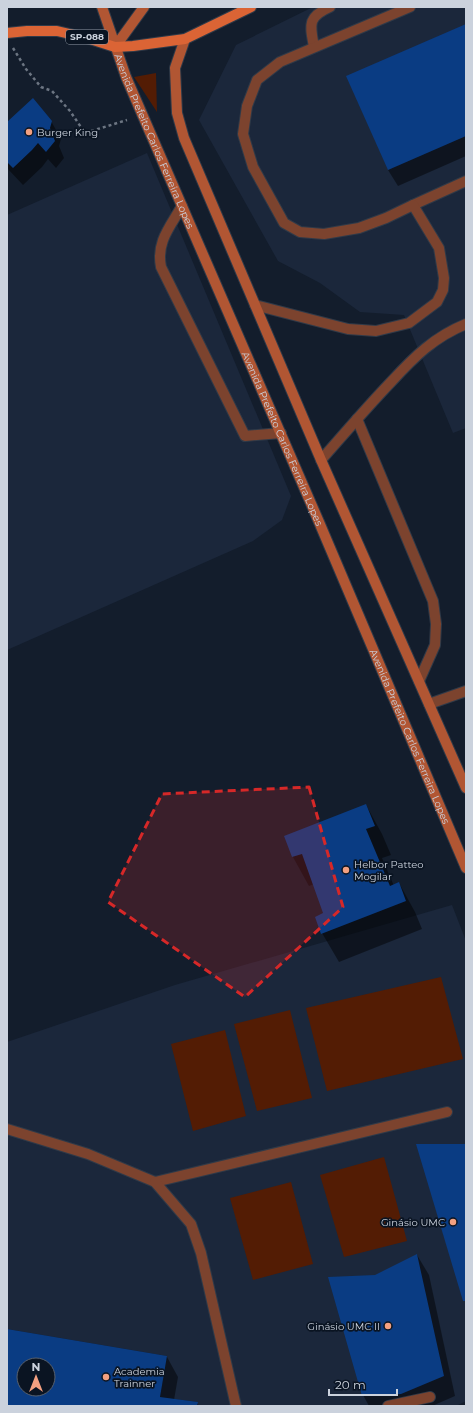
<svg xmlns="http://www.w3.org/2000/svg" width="473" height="1413" viewBox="0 0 473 1413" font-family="Montserrat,sans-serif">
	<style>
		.built { fill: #1b273b }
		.green { fill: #531c04 }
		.shadow { fill: #0007; fill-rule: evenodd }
		.building { fill: #0a3c83; fill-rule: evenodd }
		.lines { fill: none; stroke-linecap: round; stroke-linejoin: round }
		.lane-casing { stroke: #303a48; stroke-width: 12 }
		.secondary-casing { stroke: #303a48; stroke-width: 12 }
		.primary-casing { stroke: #303a48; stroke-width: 12 }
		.path { stroke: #6c7582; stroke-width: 2.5; stroke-dasharray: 3 3; stroke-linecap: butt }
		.lane { stroke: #7c432e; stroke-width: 10 }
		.secondary { stroke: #b15633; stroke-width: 10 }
		.primary { stroke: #db6435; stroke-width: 10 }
		.marked { fill: #d62828; fill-opacity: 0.2; stroke: #d62828; stroke-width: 3; stroke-dasharray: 8 5; stroke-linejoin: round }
		.poi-dot { fill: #f3a081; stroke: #0a1422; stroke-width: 1.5 }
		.labels { text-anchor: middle; stroke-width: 3.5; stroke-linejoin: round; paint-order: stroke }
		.shield { fill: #0a1422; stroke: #9199a5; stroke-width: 1 }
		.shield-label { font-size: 9px; font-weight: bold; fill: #cbd2dd }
		.poi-label { font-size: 10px; fill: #cbd2dd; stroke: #0a1422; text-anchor: start }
		.street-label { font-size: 10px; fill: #cbd2dd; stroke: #0a1422 }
	</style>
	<rect width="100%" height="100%" fill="#131d2c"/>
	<!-- built -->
	<g class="built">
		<path d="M 313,7 L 466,7 L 466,428 L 453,433 L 404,315 L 360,312 L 320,283 L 278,261 L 199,120 L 236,45 Z"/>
		<path d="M 147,153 L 291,496 L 282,520 L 253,541 L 7,650 L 7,215 Z"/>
		<path d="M 452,905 L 466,941 L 466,1401 L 456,1406 L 197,1406 L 197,1402 L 160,1397 L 167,1356 L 7,1329 L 7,1042 L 175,985 Z"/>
	</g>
	<!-- green -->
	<g class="green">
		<path d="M 156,73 L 157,112 L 134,77 Z"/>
		<path d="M 441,977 L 463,1059 L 327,1091 L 306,1008 Z"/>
		<path d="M 290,1010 L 312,1098 L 257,1111 L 234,1024 Z"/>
		<path d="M 225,1030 L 246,1116 L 193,1131 L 171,1044 Z"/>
		<path d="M 384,1157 L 407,1241 L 344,1257 L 320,1175 Z"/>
		<path d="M 291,1182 L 313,1264 L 253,1280 L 230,1198 Z"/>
	</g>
	<!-- shadow -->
	<g class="shadow">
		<path d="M 466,25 L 466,156 L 398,186 L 388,170 Z"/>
		<path d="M 51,121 L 61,139 L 59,146 L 64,158 L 56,168 L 48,159 L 42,167 L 23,185 L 7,168 L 7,123 Z"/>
		<path d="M 366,805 L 382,834 L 391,855 L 382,858 L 394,886 L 399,883 L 415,912 L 422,929 L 339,962 L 322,933 L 324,914 L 314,884 L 309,886 L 293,857 L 285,837 Z"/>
		<path d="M 417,1255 L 429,1275 L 455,1396 L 432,1406 L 369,1406 L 363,1395 L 375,1276 Z"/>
		<path d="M 7,1330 L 167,1357 L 178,1377 L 174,1400 L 197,1403 L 199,1406 L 7,1406 ZM 24,1365 L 48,1365 L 48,1389 L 24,1389 Z"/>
	</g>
	<!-- building -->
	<g class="building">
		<path d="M 466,24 L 466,136 L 388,170 L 346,76 Z"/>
		<path d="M 33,98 L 52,121 L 50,128 L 55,141 L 46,152 L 38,143 L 32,150 L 13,168 L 7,162 L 7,122 Z"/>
		<path d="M 366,804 L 375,826 L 366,829 L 390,886 L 399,882 L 406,901 L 321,934 L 315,917 L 323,913 L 302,854 L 292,857 L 284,836 Z"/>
		<path d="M 416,1144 L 466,1144 L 466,1301 L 463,1301 Z"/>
		<path d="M 417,1254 L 444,1376 L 401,1394 L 362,1396 L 328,1277 L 375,1275 Z"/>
		<path d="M 7,1329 L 167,1356 L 160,1397 L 198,1402 L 197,1406 L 7,1406 ZM 24,1365 L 48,1365 L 48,1389 L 24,1389 Z"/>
	</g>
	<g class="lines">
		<!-- lane casing -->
		<g class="lane-casing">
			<g id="lane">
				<path d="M 314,47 C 310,25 307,17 330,7"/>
				<path d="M 413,205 L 466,181"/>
				<path d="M 182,206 C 170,227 156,242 161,267 L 245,436 L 281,433"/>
				<path d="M 255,305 L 348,329 L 376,331 L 409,323 L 437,302 L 443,290 L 444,278 L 439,248 L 413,205 L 386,218 L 359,228 L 324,234 L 300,232 L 284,223 L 253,167 L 243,134 L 247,106 L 257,80 L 280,62 L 410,7"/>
				<path d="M 357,419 L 433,601 L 436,624 L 435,645 L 419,681"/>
				<path d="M 321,460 C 344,434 367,407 391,382 C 414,357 434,337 466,324"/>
				<path d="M 429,704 L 466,691"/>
				<path d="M 7,1129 L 88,1154 L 155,1182 L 447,1112"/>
				<path d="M 155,1182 L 191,1224 L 201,1253 L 236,1406"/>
				<path d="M 388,1406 L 430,1397"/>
			</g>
		</g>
		<!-- secondary casing -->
		<g class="secondary-casing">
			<g id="secondary">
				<path id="s1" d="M 102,7 L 126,77 L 319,522 L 466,868"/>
				<path d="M 185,39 L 175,68 L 177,113 L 184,138 L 321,460 L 466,788"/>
				<path d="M 115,47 L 144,7"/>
			</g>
		</g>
		<!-- primary casing -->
		<g class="primary-casing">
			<path id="primary" d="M 7,33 L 27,31 L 57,31 L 87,38 L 115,47 L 133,46 L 185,39 L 251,7"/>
		</g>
		<!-- path -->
		<path class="path" d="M 13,48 L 26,69 L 41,87 L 52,91 L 70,111 L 85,133 L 127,120"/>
		<!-- lane -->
		<use href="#lane" class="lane"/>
		<!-- secondary -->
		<use href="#secondary" class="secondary"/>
		<!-- primary -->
		<use href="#primary" class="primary"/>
	</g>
	<!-- marked area -->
	<path class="marked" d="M 309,787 L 343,907 L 245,997 L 108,902 L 162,794 Z"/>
	<!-- markers -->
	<g class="poi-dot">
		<circle cx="29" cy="132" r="4"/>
		<circle cx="346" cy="870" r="4"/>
		<circle cx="453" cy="1222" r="4"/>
		<circle cx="388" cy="1326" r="4"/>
		<circle cx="106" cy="1377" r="4"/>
	</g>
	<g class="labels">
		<!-- shield labels -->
		<rect class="shield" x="66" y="30" width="42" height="14" rx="3"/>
		<g class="shield-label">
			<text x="87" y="40">SP-088</text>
		</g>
		<!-- poi labels -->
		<g class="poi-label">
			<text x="37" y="136">Burger King</text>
			<text x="354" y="868">Helbor Patteo<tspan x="354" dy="12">Mogilar</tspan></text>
			<text x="445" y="1226" text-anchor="end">Ginásio UMC</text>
			<text x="380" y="1330" text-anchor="end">Ginásio UMC II</text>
			<text x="114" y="1375">Academia<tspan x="114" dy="12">Trainner</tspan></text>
		</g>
		<!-- street labels -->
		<g class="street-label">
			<text dy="4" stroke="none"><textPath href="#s1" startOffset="144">Avenida Prefeito Carlos Ferreira Lopes</textPath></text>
			<text dy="4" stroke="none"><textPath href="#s1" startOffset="468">Avenida Prefeito Carlos Ferreira Lopes</textPath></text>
			<text dy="4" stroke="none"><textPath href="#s1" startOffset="792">Avenida Prefeito Carlos Ferreira Lopes</textPath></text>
		</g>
	</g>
	<!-- border -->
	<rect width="473" height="1413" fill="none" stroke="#cbd2dd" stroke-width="16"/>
	<!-- north arrow -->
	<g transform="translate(36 1377)"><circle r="19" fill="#0a1422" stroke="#57606d"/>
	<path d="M0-3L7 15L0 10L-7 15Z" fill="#f3a081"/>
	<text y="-6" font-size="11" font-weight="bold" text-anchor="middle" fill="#cbd2dd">N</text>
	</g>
	<!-- scale -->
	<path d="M329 1389v6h68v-6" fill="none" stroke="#cbd2dd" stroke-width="2"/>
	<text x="335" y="1389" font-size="12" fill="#cbd2dd" stroke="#0a1422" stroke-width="3" paint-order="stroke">20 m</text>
</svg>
